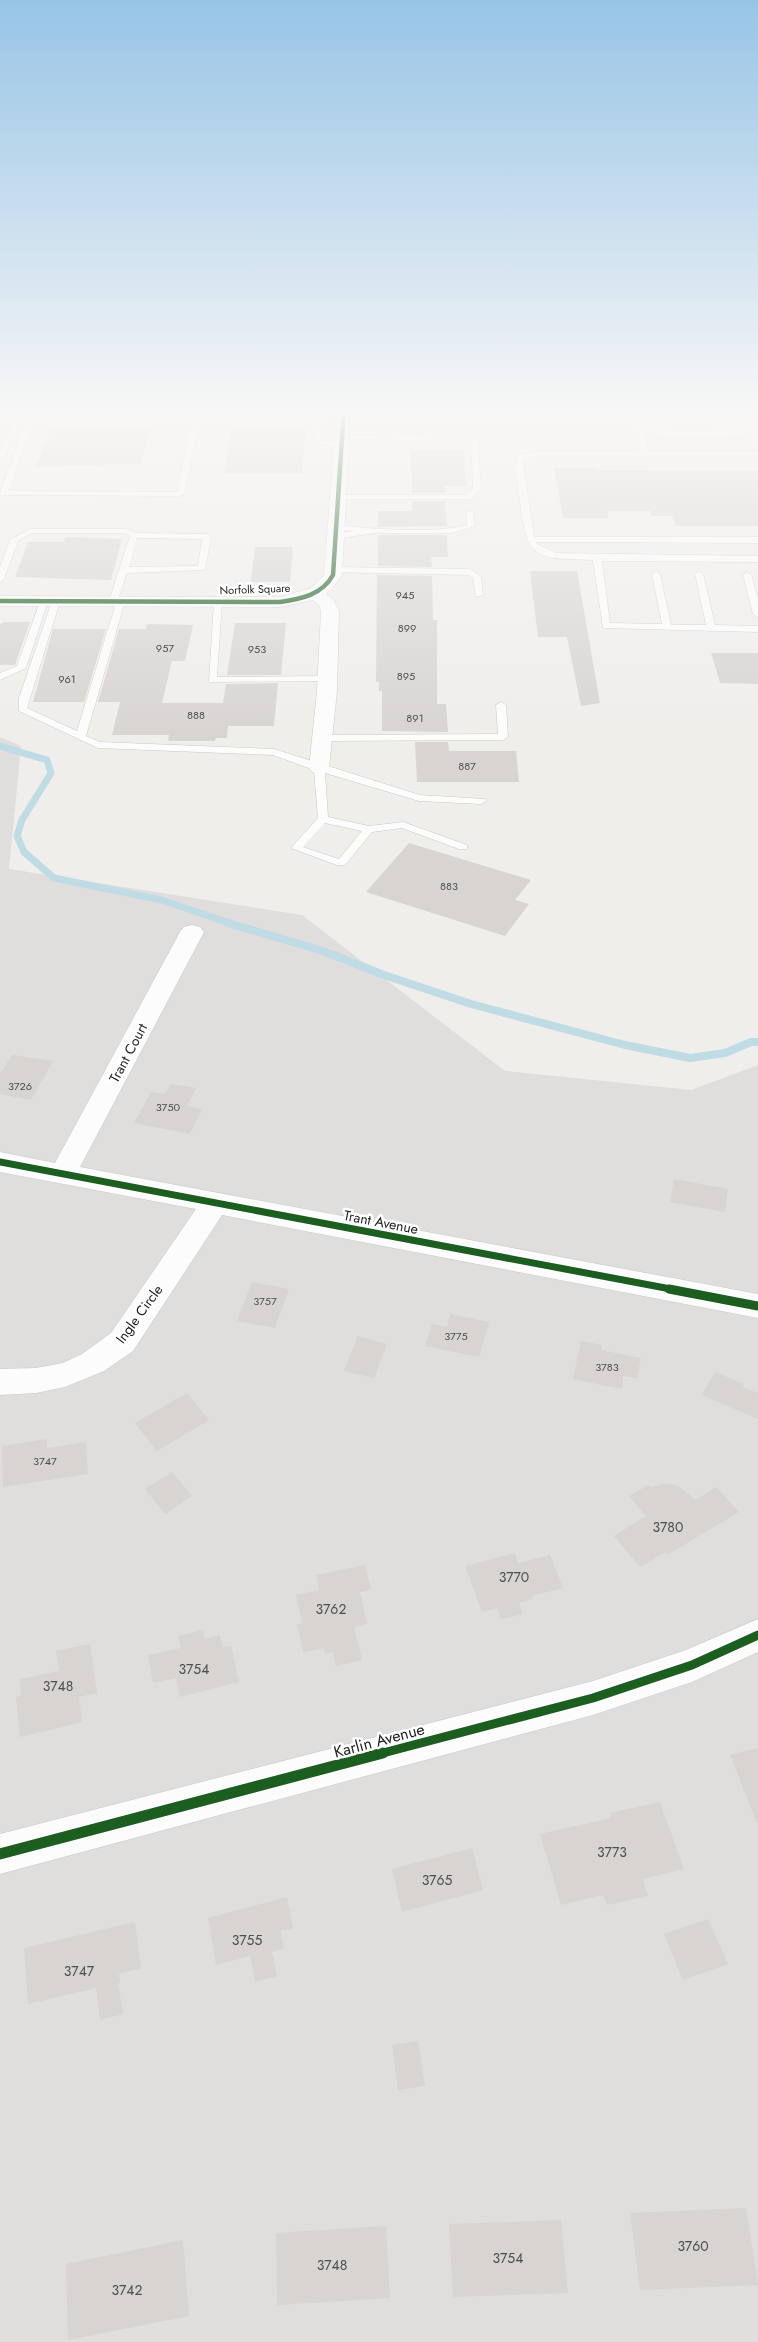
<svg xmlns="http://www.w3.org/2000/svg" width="758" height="2342" viewBox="0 0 758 2342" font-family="Jost,sans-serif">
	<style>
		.residential { fill: #dfdedc }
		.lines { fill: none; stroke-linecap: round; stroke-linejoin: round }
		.stream-far1 { stroke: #bfdbe3; stroke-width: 7 }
		.stream { stroke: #bfdbe3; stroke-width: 8 }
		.building { fill: #d7d4d2 }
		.lane-casing { stroke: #c9c8c7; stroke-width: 1 }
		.street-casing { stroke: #c9c8c7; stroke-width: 1 }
		.lane { fill: #fdfcfc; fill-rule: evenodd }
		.street { fill: #fdfcfc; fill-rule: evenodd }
		.cycleway-far3-casing { stroke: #fff; stroke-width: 6 }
		.cycleway-far2-casing { stroke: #fff; stroke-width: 10 }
		.cycleway-far1-casing { stroke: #fff; stroke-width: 12 }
		.cycleway-casing { stroke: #fff; stroke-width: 14 }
		.cycleway-far3 { stroke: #1b5e20; stroke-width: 4.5 }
		.cycleway-far2 { stroke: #1b5e20; stroke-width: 7 }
		.cycleway-far1 { stroke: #1b5e20; stroke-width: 9 }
		.cycleway { stroke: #1b5e20; stroke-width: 11 }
		.labels { text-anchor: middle; stroke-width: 5; stroke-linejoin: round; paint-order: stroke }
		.far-street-label { font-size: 11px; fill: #222; stroke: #fff }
		.number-label { font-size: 11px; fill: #4f4e4e }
		.street-label { font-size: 14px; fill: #222; stroke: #fff }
		.near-number-label { font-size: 14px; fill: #4f4e4e }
		.near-street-label { font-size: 16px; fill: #222; stroke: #fff }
	</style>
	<rect width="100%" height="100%" fill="#f0eeeb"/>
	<!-- residential -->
	<path class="residential" d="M 0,737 L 21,746 L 9,869 L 302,915 L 505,1071 L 691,1090 L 758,1065 L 758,2342 L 0,2342 Z"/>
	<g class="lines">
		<!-- stream-far1 -->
		<path class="stream-far1" d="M 0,746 L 47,760 L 51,773 L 22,820 L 17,836 L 24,852 L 54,878 L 162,900 L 232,924"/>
		<!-- stream -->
		<path class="stream" d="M 228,923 L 323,951 L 384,975 L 471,1004 L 625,1045 L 690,1058 L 725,1053 L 751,1042 L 758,1042"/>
	</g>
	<!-- building -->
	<g class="building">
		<path d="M 51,429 L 150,429 L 141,464 L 36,466 Z"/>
		<path d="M 231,429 L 306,429 L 302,473 L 224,473 Z"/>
		<path d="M 411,450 L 463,450 L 466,486 L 445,486 L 445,493 L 412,493 Z"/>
		<path d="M 554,468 L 598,468 L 598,470 L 758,471 L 758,526 L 675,526 L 672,516 L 651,516 L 650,511 L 607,511 L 609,518 L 563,518 Z"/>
		<path d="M 412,501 L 445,501 L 447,526 L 378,527 L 378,511 L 412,511 Z"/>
		<path d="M 378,535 L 447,535 L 448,557 L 431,557 L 432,567 L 378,566 Z"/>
		<path d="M 65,537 L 122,539 L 111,580 L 15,577 L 28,542 L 64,542 Z"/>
		<path d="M 255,547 L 293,547 L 290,582 L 251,582 Z"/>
		<path d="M 530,571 L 577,571 L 600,703 L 581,706 L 567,637 L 538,637 Z"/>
		<path d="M 377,575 L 432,576 L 433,620 L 437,620 L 437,704 L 446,704 L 448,732 L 382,731 L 382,691 L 379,691 L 379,682 L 376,682 Z"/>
		<path d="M 5,622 L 30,622 L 15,665 L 0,665 L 0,624 Z"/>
		<path d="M 235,623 L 286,623 L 281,675 L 227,675 Z"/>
		<path d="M 147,624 L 193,625 L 185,661 L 172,661 L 162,703 L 223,703 L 226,684 L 278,683 L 274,726 L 228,726 L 227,738 L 216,738 L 215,741 L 168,741 L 169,735 L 112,735 L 120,702 L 98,702 L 119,629 L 146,629 Z"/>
		<path d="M 53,629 L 106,629 L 84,702 L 33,702 Z"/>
		<path d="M 711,653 L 758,653 L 758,684 L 720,683 Z"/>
		<path d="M 415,742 L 448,742 L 449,751 L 516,751 L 519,782 L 417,782 Z"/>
		<path d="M 409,843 L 531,880 L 515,900 L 529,904 L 505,936 L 366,892 Z"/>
		<path d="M 12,1055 L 53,1061 L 31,1100 L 0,1094 L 0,1074 Z"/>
		<path d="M 171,1084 L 196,1088 L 187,1106 L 202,1109 L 190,1134 L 134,1123 L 151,1092 L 165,1094 Z"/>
		<path d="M 674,1179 L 728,1189 L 725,1212 L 670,1202 Z"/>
		<path d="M 252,1282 L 289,1289 L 275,1328 L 237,1321 Z"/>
		<path d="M 450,1314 L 489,1322 L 479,1357 L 425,1346 L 432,1324 L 447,1327 Z"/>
		<path d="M 358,1336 L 387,1344 L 374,1378 L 344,1371 Z"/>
		<path d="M 581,1341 L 602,1345 L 601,1350 L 641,1358 L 637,1378 L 623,1376 L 622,1389 L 573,1379 Z"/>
		<path d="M 715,1372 L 744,1384 L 742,1387 L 758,1393 L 758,1419 L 702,1395 Z"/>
		<path d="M 187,1393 L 209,1420 L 157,1451 L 135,1423 Z"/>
		<path d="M 47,1439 L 47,1448 L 86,1442 L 88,1474 L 3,1487 L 2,1446 Z"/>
		<path d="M 172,1472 L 192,1496 L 165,1514 L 145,1489 Z"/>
		<path d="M 664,1484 L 677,1485 L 696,1500 L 716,1487 L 739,1512 L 667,1555 L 665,1552 L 640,1567 L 614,1536 L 646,1516 L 629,1496 L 648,1485 L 651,1487 Z"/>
		<path d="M 515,1553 L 518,1563 L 550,1555 L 563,1588 L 532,1596 L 533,1599 L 519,1603 L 523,1614 L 501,1619 L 497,1608 L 482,1612 L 465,1566 Z"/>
		<path d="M 365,1565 L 371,1590 L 360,1592 L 367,1624 L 354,1627 L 362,1660 L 336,1666 L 333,1652 L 325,1654 L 324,1648 L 303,1652 L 297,1624 L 302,1623 L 296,1595 L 319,1590 L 316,1575 Z"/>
		<path d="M 203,1630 L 205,1639 L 220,1635 L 223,1648 L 231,1646 L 239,1682 L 180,1697 L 176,1678 L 153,1683 L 148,1655 L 181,1648 L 178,1636 Z"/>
		<path d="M 90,1644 L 97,1693 L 79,1697 L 82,1722 L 20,1737 L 16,1697 L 21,1696 L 20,1679 L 59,1671 L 56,1651 Z"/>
		<path d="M 758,1748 L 758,1822 L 757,1823 L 730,1755 Z"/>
		<path d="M 660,1802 L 684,1869 L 643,1879 L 648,1896 L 607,1905 L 603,1895 L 561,1905 L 540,1834 L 611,1818 L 610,1813 Z"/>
		<path d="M 472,1848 L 483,1890 L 402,1912 L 392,1869 Z"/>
		<path d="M 287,1897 L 293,1928 L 280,1931 L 284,1948 L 272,1952 L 277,1976 L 255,1982 L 250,1956 L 216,1965 L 208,1918 Z"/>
		<path d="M 708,1919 L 728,1964 L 683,1980 L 664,1934 Z"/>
		<path d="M 135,1922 L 141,1968 L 119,1974 L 120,1982 L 118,1983 L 123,2014 L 100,2020 L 96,1988 L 28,2004 L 24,1948 Z"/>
		<path d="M 418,2041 L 425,2086 L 398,2090 L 392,2045 Z"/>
		<path d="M 746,2208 L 758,2285 L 640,2290 L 630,2213 Z"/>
		<path d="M 561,2220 L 568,2293 L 453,2297 L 449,2224 Z"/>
		<path d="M 386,2226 L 390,2298 L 277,2305 L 276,2233 Z"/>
		<path d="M 183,2240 L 189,2316 L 68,2340 L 66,2264 Z"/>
	</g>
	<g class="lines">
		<!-- lane casing -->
		<g class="lane-casing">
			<g id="lane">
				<path d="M 17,408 L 24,408 L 22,421 L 4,458 L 0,460 L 0,450 L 13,423 L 0,423 L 0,419 L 15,419 Z"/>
				<path d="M 31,408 L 38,408 L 9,491 L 177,492 L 195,408 L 202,408 L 184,494 L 180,496 L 1,495 L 0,493 Z"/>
				<path d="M 232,408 L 240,408 L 238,418 L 308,420 L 317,424 L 322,441 L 341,442 L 345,444 L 341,446 L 316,445 L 311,427 L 304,424 L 231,422 Z"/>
				<path d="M 730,408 L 747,408 L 733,414 L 731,432 L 727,434 L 723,432 L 725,413 Z"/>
				<path d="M 641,422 L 645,424 L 647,452 L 758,452 L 758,456 L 536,456 L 523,460 L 534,537 L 758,537 L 758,543 L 536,542 L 537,544 L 556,553 L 758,556 L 758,562 L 602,561 L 610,623 L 662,624 L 652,574 L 656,571 L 660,574 L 671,625 L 706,625 L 695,574 L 699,571 L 703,574 L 715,625 L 758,626 L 758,632 L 603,628 L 593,560 C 536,558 527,562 520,501 C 519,488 513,470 516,458 L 519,455 L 536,452 L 639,452 L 637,424 Z"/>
				<path d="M 342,435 L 478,437 L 481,490 L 470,499 L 335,499 L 335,495 L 468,495 L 473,489 L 471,441 L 339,439 L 338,437 Z"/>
				<path d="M 466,510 L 473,512 L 475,526 L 452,533 L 374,533 L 336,539 L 332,536 L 353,531 L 334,529 L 333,527 L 337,525 C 375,529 430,534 467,525 Z"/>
				<path d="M 30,529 L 126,529 L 136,533 L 207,534 L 211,537 L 205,570 L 127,573 L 118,599 L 125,601 L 86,736 L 100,742 L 274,749 L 420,795 L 485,799 L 486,801 L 481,804 L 419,801 L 325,773 L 328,817 L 369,826 L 403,822 L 467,845 L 467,849 L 459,849 L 402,828 L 372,832 L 345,865 L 337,865 L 291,848 L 318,818 L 314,770 L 273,755 L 98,748 L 19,711 L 19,698 L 52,601 L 59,599 L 60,601 L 27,708 L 77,731 L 116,603 L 109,601 L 130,536 L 125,533 L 32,533 L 18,541 L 4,579 L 0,582 L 0,567 L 10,540 ZM 137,538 L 202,539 L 198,566 L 129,567 ZM 325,823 L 362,831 L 339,859 L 303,847 Z"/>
				<path d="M 334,567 L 470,569 L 481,577 L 483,595 L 476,597 L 473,578 L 468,575 L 331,572 L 330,570 Z"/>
				<path d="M 747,572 L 751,575 L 758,598 L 758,617 L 753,614 L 743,575 Z"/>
				<path d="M 41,599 L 48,601 L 26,668 L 0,680 L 0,673 L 17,666 Z"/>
				<path d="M 218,599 L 222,602 L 217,677 L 328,676 L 331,677 L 331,681 L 209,682 L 214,602 Z"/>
				<path d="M 501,702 L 506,705 L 508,737 L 503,740 L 322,741 L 317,738 L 322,735 L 498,734 L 496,705 Z"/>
			</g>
		</g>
		<!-- street casing -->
		<g class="street-casing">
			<g id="street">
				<path d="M 337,408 L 351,408 L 342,575 L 335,585 L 326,594 L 333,599 L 339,611 L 337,691 L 329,768 L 326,772 L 319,774 L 312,772 L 309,768 L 317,691 L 321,611 L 319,605 L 313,600 L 280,607 L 0,606 L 0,596 L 280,597 L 311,588 L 324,575 Z"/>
				<path d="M 627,408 L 641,408 L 645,420 C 671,438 728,428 758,425 L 758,433 C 730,437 656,446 635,426 C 630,421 629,414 627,408 Z"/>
				<path d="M 192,925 L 200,927 L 204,932 L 80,1167 L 758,1294 L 758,1318 L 222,1215 L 133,1351 L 104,1371 L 65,1387 L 36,1393 L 0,1395 L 0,1369 L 36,1368 L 63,1363 L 82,1354 L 111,1333 L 196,1209 L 0,1172 L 0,1152 L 55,1163 L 180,932 L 184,927 Z"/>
				<path d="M 758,1619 L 758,1652 L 692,1682 L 593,1715 L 0,1874 L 0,1834 L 593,1681 L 686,1650 Z"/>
			</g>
		</g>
		<!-- lane -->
		<use href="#lane" class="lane"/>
		<!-- street -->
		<use href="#street" class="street"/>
		<!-- cycleway-far3 casing -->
		<g class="cycleway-far3-casing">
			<path id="cycleway-far3" d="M 0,601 L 280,602 C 301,599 322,595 333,575 L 344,408"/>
		</g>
		<!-- cycleway-far2 casing -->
		<g class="cycleway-far2-casing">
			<path id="cycleway-far2" d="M 0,1162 L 676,1290"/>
		</g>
		<!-- cycleway-far1 casing -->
		<g class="cycleway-far1-casing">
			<g id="cycleway-far1">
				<path d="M 669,1289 L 758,1306"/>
				<path d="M 379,1754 L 593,1698 L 692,1665 L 758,1635"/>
			</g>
		</g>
		<!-- cycleway casing -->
		<g class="cycleway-casing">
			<path id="cycleway" d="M 0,1854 L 383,1753"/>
		</g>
		<!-- cycleway-far3 -->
		<use href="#cycleway-far3" class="cycleway-far3"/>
		<!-- cycleway-far2 -->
		<use href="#cycleway-far2" class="cycleway-far2"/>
		<!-- cycleway-far1 -->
		<use href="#cycleway-far1" class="cycleway-far1"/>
		<!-- cycleway -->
		<use href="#cycleway" class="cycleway"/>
	</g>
	<!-- sky -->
	<linearGradient id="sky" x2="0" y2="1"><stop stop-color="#97c4e6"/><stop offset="0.56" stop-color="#f8f7f6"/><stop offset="1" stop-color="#f8f7f6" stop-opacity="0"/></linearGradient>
	<rect width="758" height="735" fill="url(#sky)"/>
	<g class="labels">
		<!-- far-street labels -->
		<g class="far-street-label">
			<text transform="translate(255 589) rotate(-2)" y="4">Norfolk Square</text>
		</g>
		<!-- number labels -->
		<g class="number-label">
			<text x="405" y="599">945</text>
			<text x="407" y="632">899</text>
			<text x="165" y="652">957</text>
			<text x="257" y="653">953</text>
			<text x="406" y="680">895</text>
			<text x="67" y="683">961</text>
			<text x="196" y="719">888</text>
			<text x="415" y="722">891</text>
			<text x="467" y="770">887</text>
			<text x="449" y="890">883</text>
			<text x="20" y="1090">3726</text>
			<text x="168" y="1111">3750</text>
			<text x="265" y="1305">3757</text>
			<text x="456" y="1340">3775</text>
			<text x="607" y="1371">3783</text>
			<text x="45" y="1465">3747</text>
		</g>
		<!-- street labels -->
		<g class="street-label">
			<text transform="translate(128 1053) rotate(-62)" y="5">Trant Court</text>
			<text transform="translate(381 1222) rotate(11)" y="5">Trant Avenue</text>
			<text transform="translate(139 1314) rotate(-54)" y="5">Ingle Circle</text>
		</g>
		<!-- near-number labels -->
		<g class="near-number-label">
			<text x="668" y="1532">3780</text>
			<text x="514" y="1582">3770</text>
			<text x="331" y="1614">3762</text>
			<text x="194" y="1674">3754</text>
			<text x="58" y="1691">3748</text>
			<text x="612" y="1857">3773</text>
			<text x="437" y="1885">3765</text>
			<text x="247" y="1945">3755</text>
			<text x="79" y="1976">3747</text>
			<text x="693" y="2251">3760</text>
			<text x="508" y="2263">3754</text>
			<text x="332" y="2270">3748</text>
			<text x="127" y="2295">3742</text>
		</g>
		<!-- near-street labels -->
		<g class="near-street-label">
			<text transform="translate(379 1740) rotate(-15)" y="6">Karlin Avenue</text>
		</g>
	</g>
</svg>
